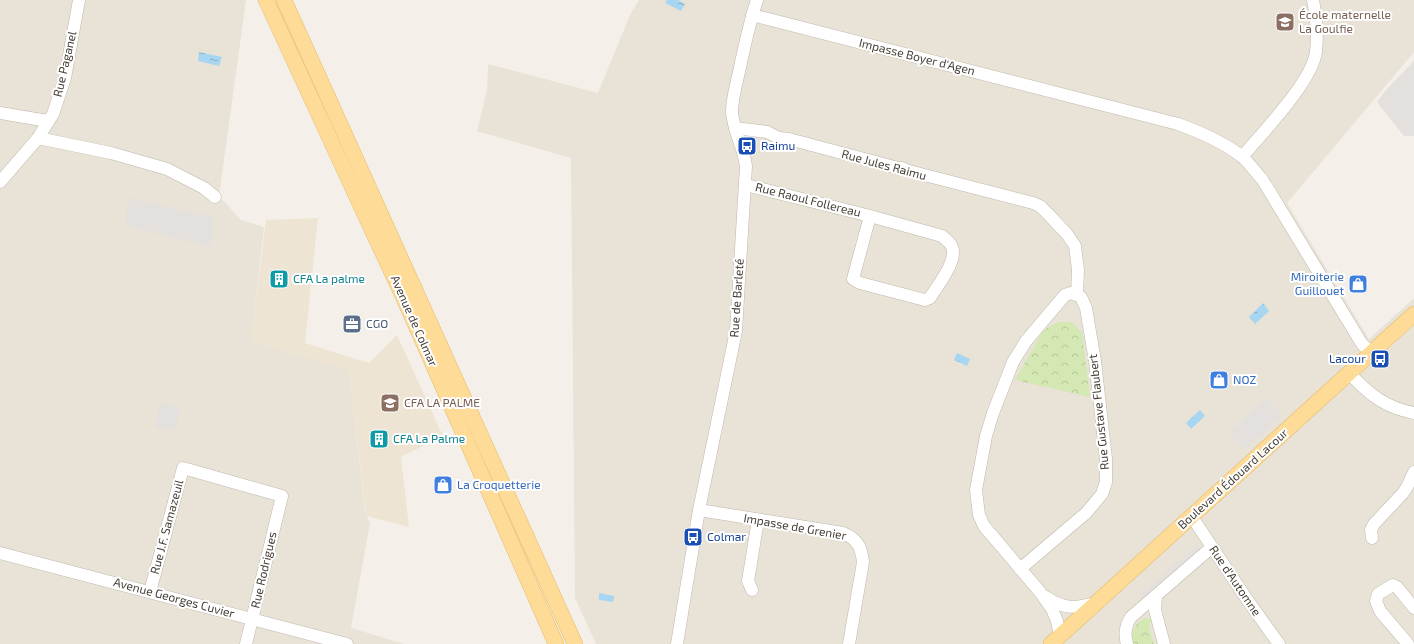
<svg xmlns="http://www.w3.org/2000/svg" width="1414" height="644" viewBox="0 0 1414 644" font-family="'Exo 2',sans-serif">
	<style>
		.residential { fill: #e8e2d7 }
		.education { fill: #ede4d3 }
		.park { fill: url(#park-crowns) }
		.parking { fill: #e3e0dd }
		.water { fill: url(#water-ripples) }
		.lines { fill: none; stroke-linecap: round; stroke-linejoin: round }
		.minor-casing { stroke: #c0b7ab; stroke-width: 13 }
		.major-casing { stroke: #e4b867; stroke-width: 16 }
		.minor { stroke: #fff; stroke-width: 12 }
		.major { stroke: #fedc98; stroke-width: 15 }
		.labels { text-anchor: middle; stroke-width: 4; stroke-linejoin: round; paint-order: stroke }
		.education-label { font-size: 12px; fill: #785e54; stroke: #fff; text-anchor: start }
		.street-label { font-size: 12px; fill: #484037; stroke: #fff }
		.transit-label { font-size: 12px; fill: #164399; stroke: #fff; text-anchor: start }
		.shop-label { font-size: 12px; fill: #366cbe; stroke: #fff; text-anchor: start }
		.culture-label { font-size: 12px; fill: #0d838f; stroke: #fff; text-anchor: start }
		.service-label { font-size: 12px; fill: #4e5e75; stroke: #fff; text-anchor: start }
	</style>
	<defs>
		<pattern id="park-crowns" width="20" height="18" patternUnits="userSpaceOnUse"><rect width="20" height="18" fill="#d3e8b2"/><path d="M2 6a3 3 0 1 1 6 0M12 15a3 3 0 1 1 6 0" fill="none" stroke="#b7c89a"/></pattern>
		<pattern id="water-ripples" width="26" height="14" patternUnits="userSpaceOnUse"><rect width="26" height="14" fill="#a6d6f1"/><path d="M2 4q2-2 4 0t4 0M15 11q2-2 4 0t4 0" fill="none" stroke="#89afc4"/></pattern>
	</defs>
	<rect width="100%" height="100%" fill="#f4f0e9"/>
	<!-- residential -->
	<g class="residential">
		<path d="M 0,0 L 246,0 L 219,196 L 241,220 L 264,227 L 251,341 L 349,370 L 365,512 L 370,523 L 351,628 L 404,644 L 0,644 Z"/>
		<path d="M 639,0 L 1414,0 L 1414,52 L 1287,203 L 1369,339 L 1414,298 L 1414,644 L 596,644 L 575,598 L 571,158 L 477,131 L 487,90 L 488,64 L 598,93 L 630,15 Z"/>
	</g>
	<!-- education -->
	<path class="education" d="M 318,218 L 305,343 L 369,363 L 397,335 L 443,436 L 401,457 L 409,527 L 366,516 L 349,370 L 251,341 L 266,220 Z"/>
	<!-- park -->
	<g class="park">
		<path d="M 1057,322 L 1071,322 L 1082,332 L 1090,397 L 1015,380 L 1043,331 Z"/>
		<path d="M 1146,618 L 1151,619 L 1149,627 L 1154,644 L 1131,644 C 1132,633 1134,622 1146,618 Z"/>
	</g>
	<!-- parking -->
	<g class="parking">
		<path d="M 1414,61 L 1414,136 L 1404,136 L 1377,102 L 1387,89 Z"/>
		<path d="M 128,198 L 213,217 L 212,247 L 126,226 Z"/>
		<path d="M 1267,398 L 1282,416 L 1245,449 L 1229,432 Z"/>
		<path d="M 160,403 L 180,407 L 175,431 L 155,427 Z"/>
		<path d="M 1196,546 L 1201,551 L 1146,601 L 1140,595 Z"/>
	</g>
	<!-- water -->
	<g class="water">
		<path d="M 667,0 L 678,0 L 685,4 L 681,11 L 665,3 Z"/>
		<path d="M 199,52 L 222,57 L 219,66 L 198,61 Z"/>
		<path d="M 1263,303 L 1269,311 L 1255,324 L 1249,317 Z"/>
		<path d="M 957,353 L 970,359 L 967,366 L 954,360 Z"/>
		<path d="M 1200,410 L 1205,416 L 1191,429 L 1186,423 Z"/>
		<path d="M 599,593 L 614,596 L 613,602 L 599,600 Z"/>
	</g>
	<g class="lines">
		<!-- minor casing -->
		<g class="minor-casing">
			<g id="minor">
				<path d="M 752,15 L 1178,124 C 1200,132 1222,141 1241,156 C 1249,162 1255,172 1262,179 L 1362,344 L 1372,353"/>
				<path d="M 0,113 L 48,121"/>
				<path d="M 735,128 L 767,132 L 779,138 L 789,139 L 898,168 L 902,168 L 909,171 L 1033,203 L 1040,206 L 1047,213 L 1067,234 L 1075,246 L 1078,270 L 1077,295"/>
				<path d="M 38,138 L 111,153 L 167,169 L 204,188 L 215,197"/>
				<path d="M 1242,157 C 1262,133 1312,82 1316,52 C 1318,35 1316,16 1313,0"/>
				<path d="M 0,182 L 38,138 L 53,114 L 65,78 L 79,0"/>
				<path d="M 746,185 L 870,216 L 942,236 C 946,240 950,242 952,247 C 958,261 937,286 930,298 L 925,300 L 860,283 L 853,279 L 870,216"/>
				<path d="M 1349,373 C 1370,395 1384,407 1414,413"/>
				<path d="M 699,510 L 843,533 C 858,540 861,546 863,562 L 849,644"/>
				<path d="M 1192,517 L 1246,598 L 1279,644"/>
				<path d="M 1372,538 L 1371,530 L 1374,524 L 1403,493 L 1407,487 L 1414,472"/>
				<path d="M 0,553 L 347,644"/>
				<path d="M 1020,569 L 1086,513 L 1102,494 L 1106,482 L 1106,459 L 1095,361 L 1086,308 L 1081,297 L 1071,293 L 1065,295 L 1026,341 L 1013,362 L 993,413 L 986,436 L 976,490 L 979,515 L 984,526 L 1040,592 L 1052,609 L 1057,621 L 1060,637"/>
				<path d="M 752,590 L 748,581 L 758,520"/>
				<path d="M 150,592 L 183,468 L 282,496 L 246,644"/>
				<path d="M 1156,596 L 1155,610 L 1164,644"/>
				<path d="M 1046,597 C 1065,610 1075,608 1096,603"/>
				<path d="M 677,644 L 699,510 L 736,331 L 746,166 C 744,148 733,131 732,112 C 732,99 736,85 739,72 C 744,48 749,24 757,0"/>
				<path d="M 1127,644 C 1124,634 1125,626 1131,617 L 1212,547"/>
				<path d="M 1408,644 L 1380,611 L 1376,601 L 1378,594 L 1393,585 L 1397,587 L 1414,608"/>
			</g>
		</g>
		<!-- major casing -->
		<g class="major-casing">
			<g id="major">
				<path d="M 266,0 L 372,230 L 402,294 L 556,644"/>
				<path d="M 284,0 L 575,644"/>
				<path d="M 1051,644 L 1414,314"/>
			</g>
		</g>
		<!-- minor -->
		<use href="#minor" class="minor"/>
		<!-- major -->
		<use href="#major" class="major"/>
	</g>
	<!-- icons -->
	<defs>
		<g id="school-square" transform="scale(1)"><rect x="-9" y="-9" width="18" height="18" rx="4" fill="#8d6e63" stroke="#fff"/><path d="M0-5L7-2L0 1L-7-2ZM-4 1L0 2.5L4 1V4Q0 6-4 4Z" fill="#fff"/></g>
		<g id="bus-square" transform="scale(1)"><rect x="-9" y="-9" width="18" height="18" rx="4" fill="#1a4fb4" stroke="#fff"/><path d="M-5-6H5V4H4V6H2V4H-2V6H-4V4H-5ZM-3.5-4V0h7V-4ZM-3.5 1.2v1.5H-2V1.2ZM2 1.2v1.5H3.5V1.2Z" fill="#fff"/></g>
		<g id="building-square" transform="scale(1)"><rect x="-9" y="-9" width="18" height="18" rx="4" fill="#0f9aa8" stroke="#fff"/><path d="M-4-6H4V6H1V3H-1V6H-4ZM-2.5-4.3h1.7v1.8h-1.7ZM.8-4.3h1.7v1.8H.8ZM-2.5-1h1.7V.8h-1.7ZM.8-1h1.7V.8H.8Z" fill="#fff"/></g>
		<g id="shop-square" transform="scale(1)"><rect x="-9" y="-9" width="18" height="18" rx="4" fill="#3f7fe0" stroke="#fff"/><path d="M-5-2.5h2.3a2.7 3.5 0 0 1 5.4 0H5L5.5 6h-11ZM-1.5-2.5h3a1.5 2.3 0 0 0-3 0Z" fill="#fff"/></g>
		<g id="office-square" transform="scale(1)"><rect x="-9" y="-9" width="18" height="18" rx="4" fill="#5c6f8a" stroke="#fff"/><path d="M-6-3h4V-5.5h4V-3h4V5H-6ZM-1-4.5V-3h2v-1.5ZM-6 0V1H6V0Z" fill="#fff"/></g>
		<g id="university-square" transform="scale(1)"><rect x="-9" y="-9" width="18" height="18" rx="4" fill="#8d6e63" stroke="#fff"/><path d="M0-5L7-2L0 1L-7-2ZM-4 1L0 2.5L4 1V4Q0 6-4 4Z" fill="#fff"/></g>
	</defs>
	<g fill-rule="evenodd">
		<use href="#school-square" x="1285" y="22"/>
		<use href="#bus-square" x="747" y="146"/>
		<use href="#building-square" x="279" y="279"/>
		<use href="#shop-square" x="1358" y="284"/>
		<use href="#office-square" x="352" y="324"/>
		<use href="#bus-square" x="1380" y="359"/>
		<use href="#shop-square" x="1219" y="380"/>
		<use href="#university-square" x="390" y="403"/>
		<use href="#building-square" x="379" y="439"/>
		<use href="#shop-square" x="443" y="485"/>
		<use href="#bus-square" x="693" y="537"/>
	</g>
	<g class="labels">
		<!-- education labels -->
		<g class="education-label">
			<text x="1299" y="19">École maternelle<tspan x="1299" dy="14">La Goulfie</tspan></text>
			<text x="404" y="407">CFA LA PALME</text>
		</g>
		<!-- street labels -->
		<g class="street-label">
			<text transform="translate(917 57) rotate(14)" y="4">Impasse Boyer d'Agen</text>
			<text transform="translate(65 64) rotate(-77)" y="4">Rue Paganel</text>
			<text transform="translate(884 165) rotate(15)" y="4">Rue Jules Raimu</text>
			<text transform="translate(808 200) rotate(14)" y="4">Rue Raoul Follereau</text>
			<text transform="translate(737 298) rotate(-86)" y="4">Rue de Barleté</text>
			<text transform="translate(414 321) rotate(66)" y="4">Avenue de Colmar</text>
			<text transform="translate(1099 412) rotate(-96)" y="4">Rue Gustave Flaubert</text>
			<text transform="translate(1233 479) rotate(-42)" y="4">Boulevard Édouard Lacour</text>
			<text transform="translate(167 527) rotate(-75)" y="4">Rue J.F. Samazeuil</text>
			<text transform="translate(795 527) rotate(10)" y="4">Impasse de Grenier</text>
			<text transform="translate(264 570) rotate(-77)" y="4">Rue Rodrigues</text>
			<text transform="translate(1235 581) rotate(56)" y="4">Rue d'Automne</text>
			<text transform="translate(174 598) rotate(15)" y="4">Avenue Georges Cuvier</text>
		</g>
		<!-- transit labels -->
		<g class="transit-label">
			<text x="761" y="150">Raimu</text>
			<text x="1366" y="363" text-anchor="end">Lacour</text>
			<text x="707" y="541">Colmar</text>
		</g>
		<!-- shop labels -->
		<g class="shop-label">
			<text x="1344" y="281" text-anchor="end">Miroiterie<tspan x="1344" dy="14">Guillouet</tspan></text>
			<text x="1233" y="384">NOZ</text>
			<text x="457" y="489">La Croquetterie</text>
		</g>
		<!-- culture labels -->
		<g class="culture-label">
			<text x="293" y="283">CFA La palme</text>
			<text x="393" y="443">CFA La Palme</text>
		</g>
		<!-- service labels -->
		<g class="service-label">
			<text x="366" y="328">CGO</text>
		</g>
	</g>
</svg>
